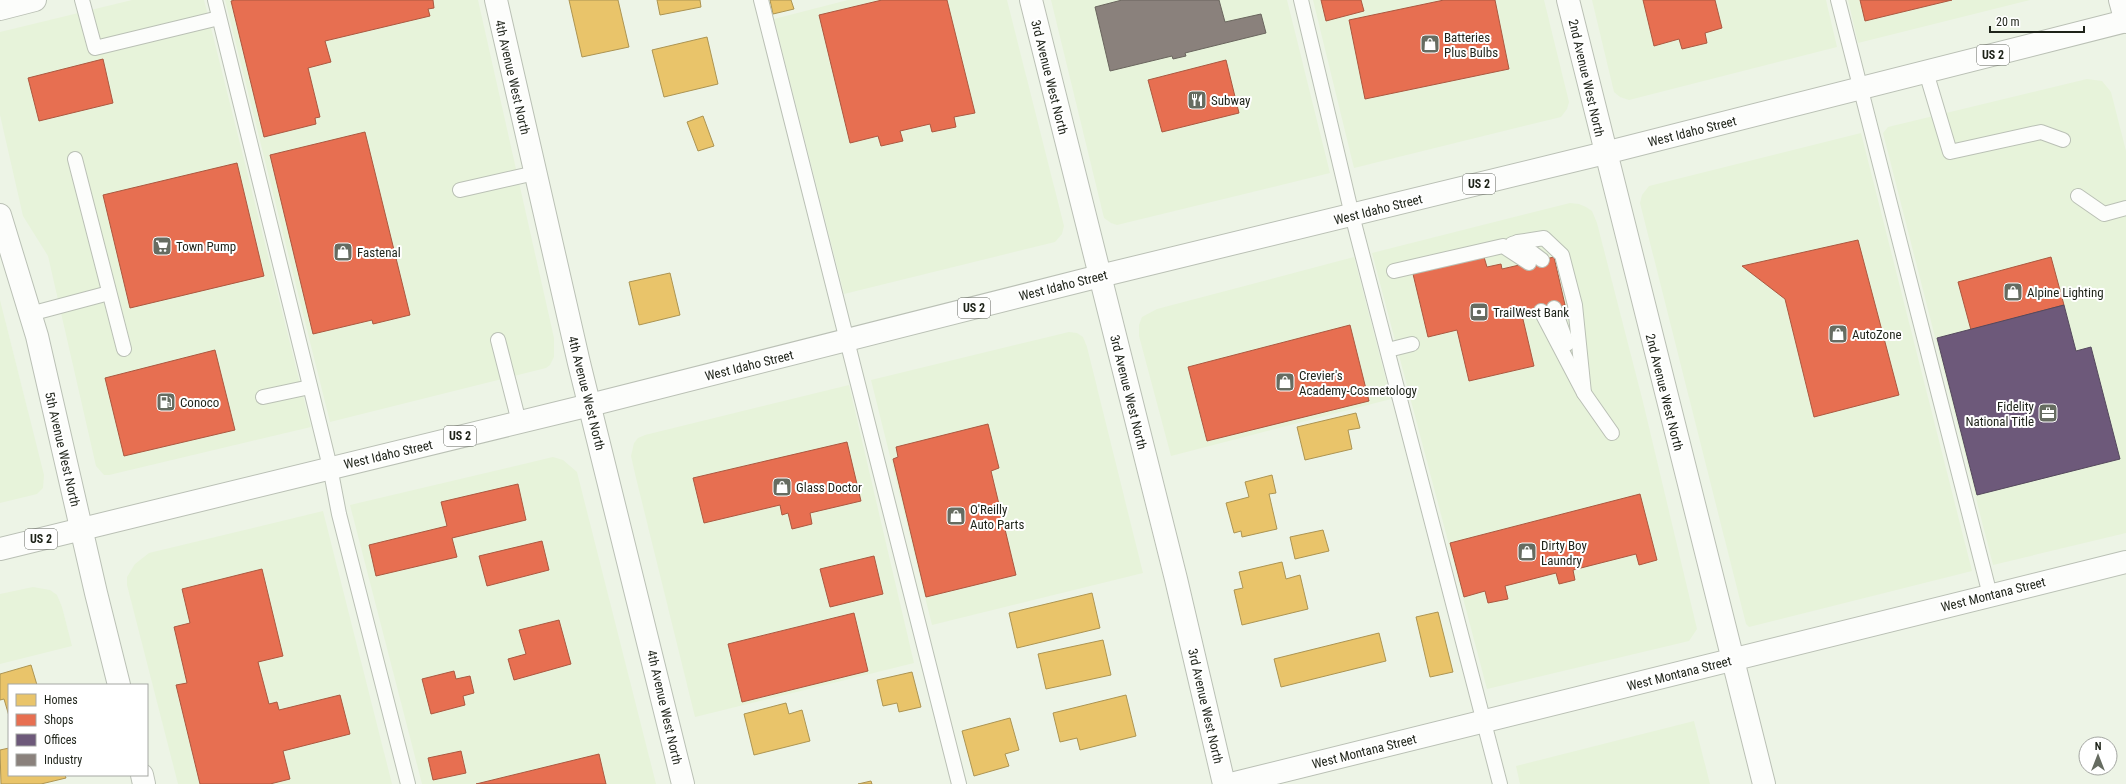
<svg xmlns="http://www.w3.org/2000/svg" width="2126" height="784" viewBox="0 0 2126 784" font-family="'Roboto Condensed',sans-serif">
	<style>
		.built { fill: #e7f3da }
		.homes { fill: #e9c46a; stroke: #ac9452 }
		.shops { fill: #e76f51; stroke: #ab5840 }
		.offices { fill: #6d597a; stroke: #55495d }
		.industry { fill: #8a817c; stroke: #6a655e }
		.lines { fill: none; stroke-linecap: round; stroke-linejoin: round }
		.lane-casing { stroke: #bac0b5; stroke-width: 16 }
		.street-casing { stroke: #bac0b5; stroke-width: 24 }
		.secondary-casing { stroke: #bac0b5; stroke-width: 24 }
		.highway-casing { stroke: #bac0b5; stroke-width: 24 }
		.lane { stroke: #fcfdfb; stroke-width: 14 }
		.street { stroke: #fcfdfb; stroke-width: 22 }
		.secondary { stroke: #fcfdfb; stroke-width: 22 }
		.highway { stroke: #fcfdfb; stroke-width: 22 }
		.labels { text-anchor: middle; stroke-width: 4; stroke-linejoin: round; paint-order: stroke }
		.shield { fill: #fff; stroke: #62655e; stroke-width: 1 }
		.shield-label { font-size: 12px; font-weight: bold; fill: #1e2319 }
		.poi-label { font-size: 13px; fill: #1e2319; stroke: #fff; text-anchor: start }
		.street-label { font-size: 13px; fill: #1e2319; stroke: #fff }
	</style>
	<rect width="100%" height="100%" fill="#edf4e6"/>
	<!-- built -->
	<g class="built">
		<path d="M 132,0 L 204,0 L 311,427 L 109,475 L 104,475 L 96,466 L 48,256 L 23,216 L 0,115 L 0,32 Z"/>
		<path d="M 225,0 L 478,0 L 554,338 L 554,357 L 550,365 L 546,368 L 330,422 Z"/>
		<path d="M 848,0 L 1007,0 L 1064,226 L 1062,234 L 1055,242 L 844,294 L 774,19 Z"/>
		<path d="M 1051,0 L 1287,0 L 1330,173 L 1117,225 L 1111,223 L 1104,218 Z"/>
		<path d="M 1313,0 L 1544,0 L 1569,102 L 1567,109 L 1561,117 L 1354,168 Z"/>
		<path d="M 1592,0 L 1826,0 L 1837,47 L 1629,100 L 1620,97 L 1614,92 Z"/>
		<path d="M 1848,0 L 2030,0 L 1858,43 Z"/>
		<path d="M 2087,79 L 2102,81 L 2111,92 L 2126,151 L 2126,533 L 1993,565 L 1883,133 L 1888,127 Z"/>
		<path d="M 1861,133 L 1972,571 L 1749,627 L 1746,624 L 1640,203 L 1642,195 L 1649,186 Z"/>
		<path d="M 1570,203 L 1579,204 L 1586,207 L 1592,211 L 1597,223 L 1643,402 L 1697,629 L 1689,641 L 1487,689 L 1372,253 Z"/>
		<path d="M 1354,257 L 1391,399 L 1171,456 L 1139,336 L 1139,325 L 1142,317 L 1157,309 Z"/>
		<path d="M 0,300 L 44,475 L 43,488 L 37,494 L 0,503 Z"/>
		<path d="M 1069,332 L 1077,333 L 1083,337 L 1087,347 L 1143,573 L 932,625 L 871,380 Z"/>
		<path d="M 849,385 L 914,663 L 695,717 L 636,478 L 631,456 L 634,443 L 638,438 L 645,435 Z"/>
		<path d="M 553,457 L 563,460 L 577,472 L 656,784 L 422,784 L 350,505 Z"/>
		<path d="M 323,511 L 392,784 L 178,784 L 127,585 L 127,577 L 135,564 L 149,553 Z"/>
		<path d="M 33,587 L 50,590 L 57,595 L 62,607 L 72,646 L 0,664 L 0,594 Z"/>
		<path d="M 1694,721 L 1710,784 L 1520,784 L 1516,766 Z"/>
	</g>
	<!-- homes -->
	<g class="homes">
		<path d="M 569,0 L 618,0 L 629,47 L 582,57 Z"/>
		<path d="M 657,0 L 700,0 L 701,7 L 660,15 Z"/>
		<path d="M 770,0 L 791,0 L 794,9 L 773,14 Z"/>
		<path d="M 707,37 L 718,84 L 664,97 L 652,50 Z"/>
		<path d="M 703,116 L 714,146 L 698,151 L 687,122 Z"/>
		<path d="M 670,273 L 680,315 L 639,325 L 629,282 Z"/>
		<path d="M 1356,413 L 1360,428 L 1348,430 L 1352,449 L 1305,460 L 1297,427 Z"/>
		<path d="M 1272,475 L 1276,493 L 1269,494 L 1277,529 L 1242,537 L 1241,531 L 1234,533 L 1226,503 L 1249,497 L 1245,482 Z"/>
		<path d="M 1323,530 L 1329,551 L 1295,559 L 1290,537 Z"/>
		<path d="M 1282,562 L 1286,579 L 1300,575 L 1308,609 L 1242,625 L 1234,590 L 1243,588 L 1239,572 Z"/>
		<path d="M 1092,593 L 1100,628 L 1017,648 L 1009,613 Z"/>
		<path d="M 1438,612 L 1453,672 L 1430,677 L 1416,617 Z"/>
		<path d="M 1379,633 L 1386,661 L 1281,687 L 1274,659 Z"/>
		<path d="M 1103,640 L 1111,675 L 1046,689 L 1038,654 Z"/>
		<path d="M 31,665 L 37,685 L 9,685 L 9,716 L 4,699 L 0,700 L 0,674 Z"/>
		<path d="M 912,672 L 921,707 L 899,712 L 897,703 L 883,706 L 877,680 Z"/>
		<path d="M 1126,695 L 1136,736 L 1080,750 L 1077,738 L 1060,742 L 1053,713 Z"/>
		<path d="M 786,703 L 789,714 L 802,710 L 810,741 L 754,755 L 744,714 Z"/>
		<path d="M 1010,718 L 1019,750 L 1005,754 L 1009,766 L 974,776 L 962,731 Z"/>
		<path d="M 9,748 L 9,775 L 65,775 L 66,778 L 41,784 L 1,784 L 0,750 Z"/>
		<path d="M 871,781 L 872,784 L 858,784 Z"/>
	</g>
	<!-- shops -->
	<g class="shops">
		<path d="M 235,0 L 433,0 L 434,8 L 428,9 L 430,16 L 325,41 L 331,62 L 308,68 L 320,117 L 315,118 L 316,124 L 264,137 L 231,1 Z"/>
		<path d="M 882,0 L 947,0 L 975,113 L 954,117 L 956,127 L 932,132 L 930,124 L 900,131 L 903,141 L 881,146 L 878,136 L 850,143 L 819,15 Z"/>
		<path d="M 1321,0 L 1361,0 L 1364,11 L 1326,21 Z"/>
		<path d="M 1444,0 L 1495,0 L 1509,69 L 1365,99 L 1349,20 Z"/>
		<path d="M 1643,0 L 1715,0 L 1722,28 L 1705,33 L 1707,43 L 1682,49 L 1679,39 L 1654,46 Z"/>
		<path d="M 1860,0 L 1952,0 L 1865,21 Z"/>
		<path d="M 103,59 L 113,103 L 39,121 L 28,78 Z"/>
		<path d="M 1226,60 L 1239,113 L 1162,132 L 1148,80 Z"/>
		<path d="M 365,132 L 410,315 L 373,324 L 372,320 L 313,334 L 270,155 Z"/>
		<path d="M 237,163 L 264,276 L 130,308 L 103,195 Z"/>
		<path d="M 1858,240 L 1899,395 L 1814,417 L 1785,299 L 1742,266 Z"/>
		<path d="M 1484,257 L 1487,267 L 1501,264 L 1502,269 L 1554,257 L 1565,305 L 1522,315 L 1534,366 L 1469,381 L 1457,330 L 1428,337 L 1413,274 Z"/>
		<path d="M 2051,257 L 2064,305 L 1971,330 L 1958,282 Z"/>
		<path d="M 1350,325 L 1369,401 L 1207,441 L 1188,367 Z"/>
		<path d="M 215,350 L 235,430 L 124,456 L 105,378 Z"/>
		<path d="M 988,424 L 999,468 L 991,471 L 1016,575 L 926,597 L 893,459 L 898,457 L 896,447 Z"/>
		<path d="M 847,442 L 861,501 L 810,513 L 812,524 L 792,529 L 788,513 L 782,515 L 780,505 L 704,523 L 693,478 Z"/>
		<path d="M 518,484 L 526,520 L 452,538 L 457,557 L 376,576 L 369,545 L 447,526 L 441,502 Z"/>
		<path d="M 1640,494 L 1657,560 L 1639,565 L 1636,554 L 1573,570 L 1575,580 L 1559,584 L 1556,573 L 1505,586 L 1508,599 L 1488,603 L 1485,591 L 1464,597 L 1450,543 Z"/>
		<path d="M 542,541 L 549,570 L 487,586 L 479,556 Z"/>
		<path d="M 874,556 L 883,594 L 830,607 L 820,569 Z"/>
		<path d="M 262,569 L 283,656 L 258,662 L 269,704 L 277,702 L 279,710 L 340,695 L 350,734 L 283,751 L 290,779 L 270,784 L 200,784 L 176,685 L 187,683 L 174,627 L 190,623 L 182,589 Z"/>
		<path d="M 854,613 L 868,671 L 742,702 L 728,644 Z"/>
		<path d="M 559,620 L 571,664 L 514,680 L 508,659 L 526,654 L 519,630 Z"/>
		<path d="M 454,671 L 456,679 L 470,676 L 474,693 L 463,696 L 465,705 L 431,714 L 422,679 Z"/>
		<path d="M 461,751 L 466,773 L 433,780 L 428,758 Z"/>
		<path d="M 599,754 L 606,784 L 476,784 Z"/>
	</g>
	<!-- offices -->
	<path class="offices" d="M 2064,305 L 2076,351 L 2091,347 L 2120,459 L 1977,495 L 1937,338 Z"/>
	<!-- industry -->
	<path class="industry" d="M 1122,0 L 1219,0 L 1225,22 L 1261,14 L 1266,33 L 1185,53 L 1186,56 L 1173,59 L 1172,56 L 1110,71 L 1095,7 Z"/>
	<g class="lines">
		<!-- lane casing -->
		<g class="lane-casing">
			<g id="lane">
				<path d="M 82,0 L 95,48 L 219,18"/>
				<path d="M 215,0 L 330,467 L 339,514 L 408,784"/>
				<path d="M 761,0 L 959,784"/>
				<path d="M 1301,0 L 1352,215 L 1500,784"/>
				<path d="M 1838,0 L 1990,595"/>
				<path d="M 1926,72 L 1950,152 L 2041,132 L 2063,140"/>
				<path d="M 75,159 L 124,349"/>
				<path d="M 460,190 L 535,173"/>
				<path d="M 2078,196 L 2104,214 L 2126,208"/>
				<path d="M 1518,242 L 1544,238 L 1562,255 L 1575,305 L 1584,393"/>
				<path d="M 1512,244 L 1518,242 L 1542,260"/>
				<path d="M 1394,271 L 1503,246 L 1529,263"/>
				<path d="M 1554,308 L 1567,344"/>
				<path d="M 1541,311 L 1584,393 L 1612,433"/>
				<path d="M 30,314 L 109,293"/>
				<path d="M 498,340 L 519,422"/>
				<path d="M 1388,350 L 1412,344"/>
				<path d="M 263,397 L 310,387"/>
			</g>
		</g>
		<!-- street casing -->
		<g class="street-casing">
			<g id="street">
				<path d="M 496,0 L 579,363 L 683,784"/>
				<path d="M 1031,0 L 1176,579 L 1224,784"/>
				<path d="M 1568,0 L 1764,784"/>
				<path d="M 2120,0 L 2126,22"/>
				<path d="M 0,9 L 35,0"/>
				<path d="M 1231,784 L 2126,562"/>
			</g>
		</g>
		<!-- secondary casing -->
		<g class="secondary-casing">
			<g id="secondary">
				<path d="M 0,215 L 37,336 L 96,593 L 119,685"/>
				<path d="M 142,775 L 144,784"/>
			</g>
		</g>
		<!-- highway casing -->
		<g class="highway-casing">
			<path id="highway" d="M 0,549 L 590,405 L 1100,276 L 1605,153 L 2126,21"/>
		</g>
		<!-- lane -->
		<use href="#lane" class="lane"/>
		<!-- street -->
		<use href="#street" class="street"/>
		<!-- secondary -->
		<use href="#secondary" class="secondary"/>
		<!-- highway -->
		<use href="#highway" class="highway"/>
	</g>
	<!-- icons -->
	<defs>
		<g id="shop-square" transform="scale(1)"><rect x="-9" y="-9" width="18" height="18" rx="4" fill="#666c61" stroke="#fff"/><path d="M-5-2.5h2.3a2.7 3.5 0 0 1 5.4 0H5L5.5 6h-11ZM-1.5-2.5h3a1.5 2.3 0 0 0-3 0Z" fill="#fff"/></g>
		<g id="restaurant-square" transform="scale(1)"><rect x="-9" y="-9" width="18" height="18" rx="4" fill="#666c61" stroke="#fff"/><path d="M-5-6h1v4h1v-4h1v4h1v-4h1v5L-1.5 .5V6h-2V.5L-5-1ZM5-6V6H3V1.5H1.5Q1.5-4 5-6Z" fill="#fff"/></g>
		<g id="supermarket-square" transform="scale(1)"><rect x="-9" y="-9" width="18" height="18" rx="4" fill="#666c61" stroke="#fff"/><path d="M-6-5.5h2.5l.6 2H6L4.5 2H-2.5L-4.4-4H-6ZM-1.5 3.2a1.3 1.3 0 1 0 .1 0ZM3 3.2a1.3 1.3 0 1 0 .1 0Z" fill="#fff"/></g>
		<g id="bank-square" transform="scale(1)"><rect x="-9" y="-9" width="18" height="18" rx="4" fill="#666c61" stroke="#fff"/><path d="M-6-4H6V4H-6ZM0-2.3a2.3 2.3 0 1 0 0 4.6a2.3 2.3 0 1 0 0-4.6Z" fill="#fff"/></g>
		<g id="fuel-square" transform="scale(1)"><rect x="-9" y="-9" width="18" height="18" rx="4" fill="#666c61" stroke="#fff"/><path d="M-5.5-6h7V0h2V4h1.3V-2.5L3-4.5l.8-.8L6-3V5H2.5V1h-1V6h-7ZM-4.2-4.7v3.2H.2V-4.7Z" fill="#fff"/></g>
		<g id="office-square" transform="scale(1)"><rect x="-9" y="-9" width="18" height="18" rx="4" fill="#666c61" stroke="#fff"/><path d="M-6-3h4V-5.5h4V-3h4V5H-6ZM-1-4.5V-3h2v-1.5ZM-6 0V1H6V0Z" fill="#fff"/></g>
	</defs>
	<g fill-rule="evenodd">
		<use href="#shop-square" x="1430" y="44"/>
		<use href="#restaurant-square" x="1197" y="100"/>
		<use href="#supermarket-square" x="162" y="246"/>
		<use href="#shop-square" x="343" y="252"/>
		<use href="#shop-square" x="2013" y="292"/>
		<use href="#bank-square" x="1479" y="312"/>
		<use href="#shop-square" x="1838" y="334"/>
		<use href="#shop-square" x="1285" y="382"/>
		<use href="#fuel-square" x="166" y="402"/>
		<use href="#office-square" x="2048" y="413"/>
		<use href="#shop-square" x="782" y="487"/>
		<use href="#shop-square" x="956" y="516"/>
		<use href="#shop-square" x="1527" y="552"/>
	</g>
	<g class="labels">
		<!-- shield labels -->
		<g class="shield">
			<rect x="1977" y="45" width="32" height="20" rx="3"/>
			<rect x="1463" y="174" width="32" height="20" rx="3"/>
			<rect x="958" y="298" width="32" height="20" rx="3"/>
			<rect x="444" y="426" width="32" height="20" rx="3"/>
			<rect x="25" y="529" width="32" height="20" rx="3"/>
		</g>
		<g class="shield-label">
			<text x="1993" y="59">US 2</text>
			<text x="1479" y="188">US 2</text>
			<text x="974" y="312">US 2</text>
			<text x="460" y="440">US 2</text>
			<text x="41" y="543">US 2</text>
		</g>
		<!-- poi labels -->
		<g class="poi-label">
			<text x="1444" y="42">Batteries<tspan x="1444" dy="15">Plus Bulbs</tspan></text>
			<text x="1211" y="105">Subway</text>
			<text x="176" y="251">Town Pump</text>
			<text x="357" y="257">Fastenal</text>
			<text x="2027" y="297">Alpine Lighting</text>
			<text x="1493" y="317">TrailWest Bank</text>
			<text x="1852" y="339">AutoZone</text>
			<text x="1299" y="380">Crevier's<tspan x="1299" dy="15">Academy-Cosmetology</tspan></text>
			<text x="180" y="407">Conoco</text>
			<text x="2034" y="411" text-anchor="end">Fidelity<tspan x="2034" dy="15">National Title</tspan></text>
			<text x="796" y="492">Glass Doctor</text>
			<text x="970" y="514">O'Reilly<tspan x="970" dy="15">Auto Parts</tspan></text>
			<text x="1541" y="550">Dirty Boy<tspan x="1541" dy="15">Laundry</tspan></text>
		</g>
		<!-- street labels -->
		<g class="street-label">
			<text transform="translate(513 77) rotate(77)" y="5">4th Avenue West North</text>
			<text transform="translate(1050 77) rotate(76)" y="5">3rd Avenue West North</text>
			<text transform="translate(1587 78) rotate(77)" y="5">2nd Avenue West North</text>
			<text transform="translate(1692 131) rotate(-14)" y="5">West Idaho Street</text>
			<text transform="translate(1378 209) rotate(-14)" y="5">West Idaho Street</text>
			<text transform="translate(1063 285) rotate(-14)" y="5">West Idaho Street</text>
			<text transform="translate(749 365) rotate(-14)" y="5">West Idaho Street</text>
			<text transform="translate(1129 392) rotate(76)" y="5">3rd Avenue West North</text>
			<text transform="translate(1665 392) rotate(76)" y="5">2nd Avenue West North</text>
			<text transform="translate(587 393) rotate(76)" y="5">4th Avenue West North</text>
			<text transform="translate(63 449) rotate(77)" y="5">5th Avenue West North</text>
			<text transform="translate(388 454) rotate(-13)" y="5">West Idaho Street</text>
			<text transform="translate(1993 594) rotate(-14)" y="5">West Montana Street</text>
			<text transform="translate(1679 673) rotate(-14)" y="5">West Montana Street</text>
			<text transform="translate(1206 706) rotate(77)" y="5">3rd Avenue West North</text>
			<text transform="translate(665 707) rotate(77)" y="5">4th Avenue West North</text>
			<text transform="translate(1364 751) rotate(-14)" y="5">West Montana Street</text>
		</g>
	</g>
	<!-- legend -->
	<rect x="8" y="684" width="140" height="92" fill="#ffffff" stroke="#a5a7a3"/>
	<rect x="16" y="694" width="20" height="12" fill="#e9c46a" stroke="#a5a7a3"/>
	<text x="44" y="704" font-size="12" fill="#1e2319">Homes</text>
	<rect x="16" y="714" width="20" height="12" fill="#e76f51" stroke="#a5a7a3"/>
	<text x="44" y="724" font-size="12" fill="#1e2319">Shops</text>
	<rect x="16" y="734" width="20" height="12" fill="#6d597a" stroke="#a5a7a3"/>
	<text x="44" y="744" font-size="12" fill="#1e2319">Offices</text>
	<rect x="16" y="754" width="20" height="12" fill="#8a817c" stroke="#a5a7a3"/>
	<text x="44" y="764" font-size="12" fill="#1e2319">Industry</text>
	<!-- north arrow -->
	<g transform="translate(2098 756)"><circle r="19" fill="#ffffff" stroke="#a5a7a3"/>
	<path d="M0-3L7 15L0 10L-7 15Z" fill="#666c61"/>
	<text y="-6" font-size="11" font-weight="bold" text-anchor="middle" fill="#1e2319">N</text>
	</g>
	<!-- scale -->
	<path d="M1990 26v6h94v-6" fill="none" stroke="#1e2319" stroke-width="2"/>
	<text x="1996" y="26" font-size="12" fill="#1e2319" stroke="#ffffff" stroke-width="3" paint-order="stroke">20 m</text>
</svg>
